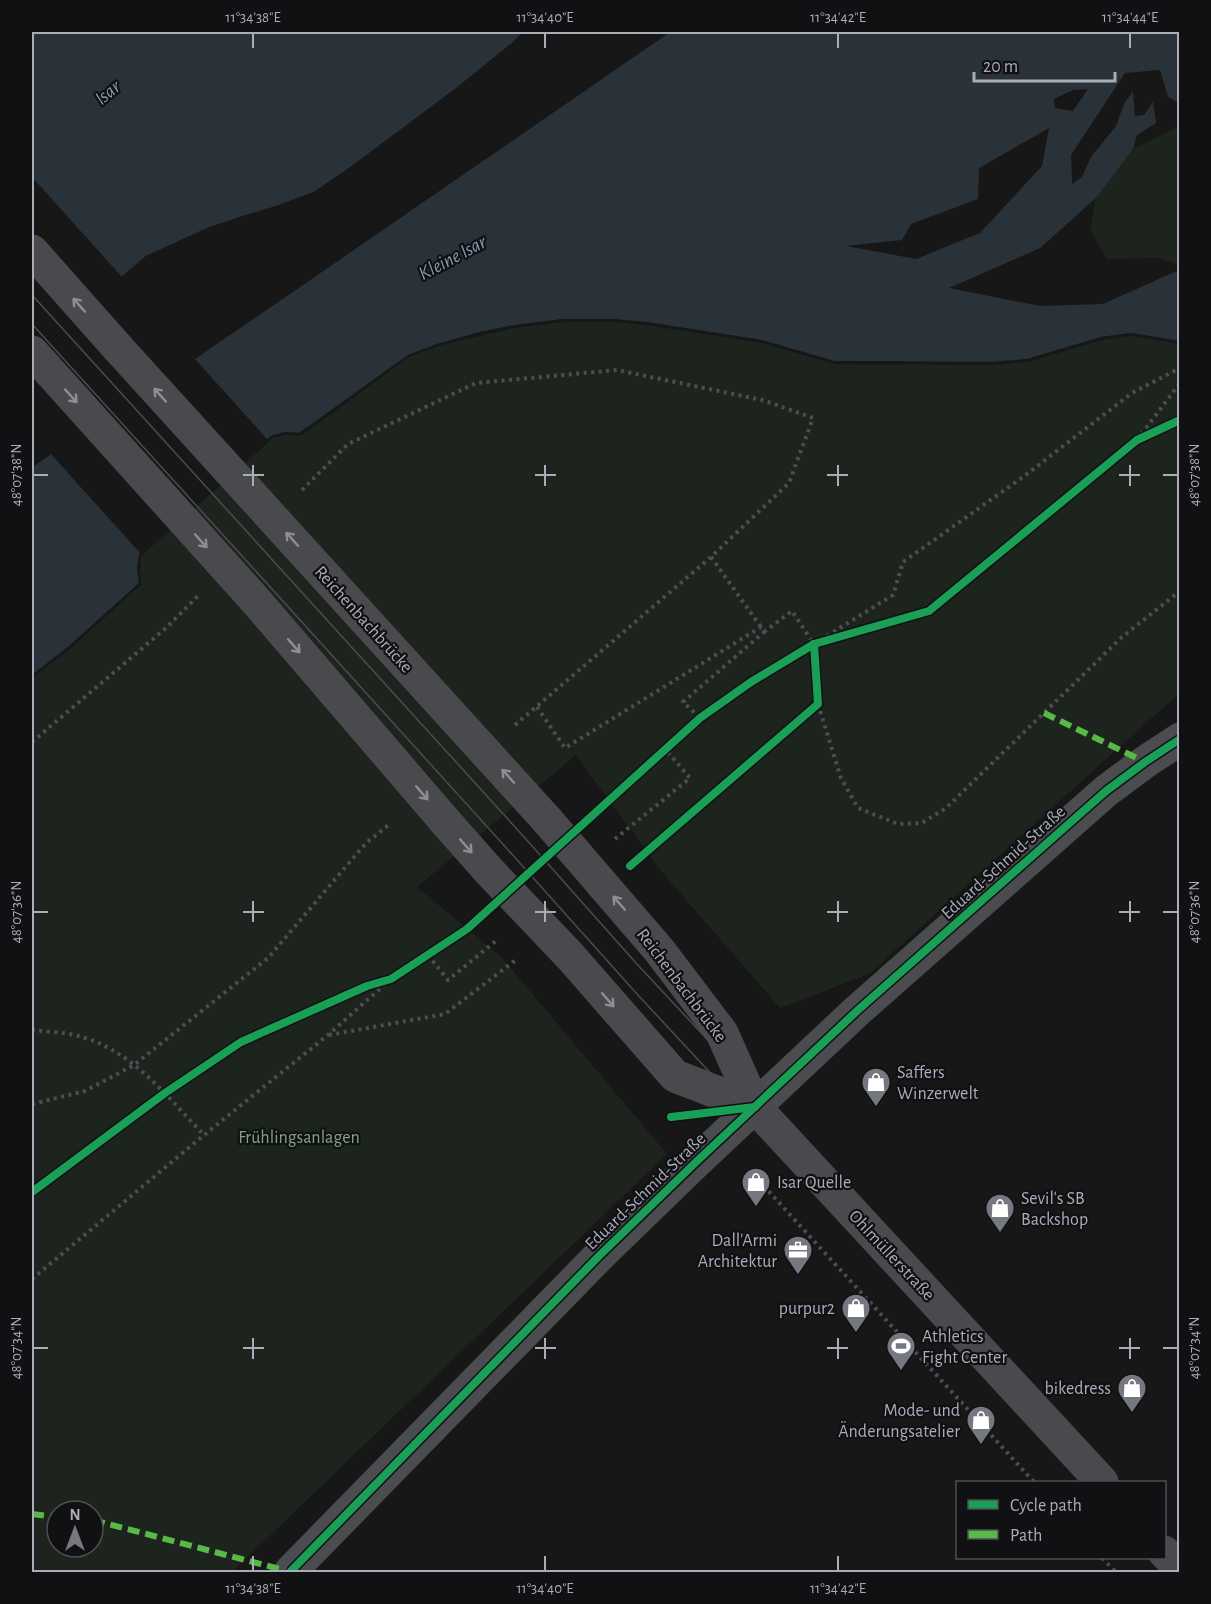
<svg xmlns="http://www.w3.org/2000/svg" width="1211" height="1604" viewBox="0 0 1211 1604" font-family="'Alegreya Sans',sans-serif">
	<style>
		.green { fill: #1d241e; fill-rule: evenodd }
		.water { fill: #2a3239; fill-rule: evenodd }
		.pier { fill: #171717 }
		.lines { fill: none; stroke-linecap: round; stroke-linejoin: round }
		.path { stroke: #4d4e52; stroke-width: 4; stroke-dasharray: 3 4.5; stroke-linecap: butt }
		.street { stroke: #4b4c50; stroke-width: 33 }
		.secondary { stroke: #4a4a4e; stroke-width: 33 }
		.tram { stroke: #4b4c4f; stroke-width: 1.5 }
		.secondary-bridge { stroke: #4a4a4e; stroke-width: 33 }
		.quiet { stroke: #58b947; stroke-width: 6; stroke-dasharray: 12 6; stroke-linecap: butt }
		.cycleway-casing { stroke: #111113; stroke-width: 11 }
		.cycleway { stroke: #1a9f57; stroke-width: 8 }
		.oneway { stroke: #8c8f98 }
		.ticks { fill: none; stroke: #a8adb8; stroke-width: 2 }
		.labels { text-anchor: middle; stroke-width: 4.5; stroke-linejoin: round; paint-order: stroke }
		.street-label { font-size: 18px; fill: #a8adb8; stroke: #111113 }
		.poi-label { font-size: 18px; fill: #a8adb8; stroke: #111113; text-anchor: start }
		.park-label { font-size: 18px; fill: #7fa381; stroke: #111113 }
		.water-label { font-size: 20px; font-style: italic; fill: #7f9bb3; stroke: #111113 }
		.neatline { fill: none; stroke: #a8adb8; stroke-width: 2 }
		.ticks-label { font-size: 15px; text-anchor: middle; fill: #a8adb8 }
	</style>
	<rect width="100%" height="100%" fill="#171717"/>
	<!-- green -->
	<g class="green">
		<path d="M 1179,126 L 1179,265 L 1159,258 L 1107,259 L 1090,230 L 1096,198 L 1133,149 Z"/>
		<path d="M 612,319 L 762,340 L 834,361 L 904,362 L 1131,333 L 1179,341 L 1179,695 L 1157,713 L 869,974 L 780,1008 L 661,871 L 576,755 L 417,887 L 503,959 L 667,1154 L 232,1572 L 32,1572 L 32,675 L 68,647 L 139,554 L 271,436 L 285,432 L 300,433 L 408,355 L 437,344 L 514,325 ZM 57,1511 L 93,1511 L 93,1547 L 57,1547 Z"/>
	</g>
	<!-- water -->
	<g class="water">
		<path d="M 32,32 L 523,32 L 512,43 L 455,89 L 349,168 L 314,192 L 276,206 L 243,216 L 207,228 L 146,256 L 32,352 Z"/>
		<path d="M 670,32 L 1179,32 L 1179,103 L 1168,97 L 1160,70 L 1125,73 L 1071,155 L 1072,184 L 1082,177 L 1091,157 L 1116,126 L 1124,104 L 1133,91 L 1135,116 L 1144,115 L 1153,102 L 1156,123 L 1137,135 L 1133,149 L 1096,198 L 1040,248 L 949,288 L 1040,306 L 1103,304 L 1179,270 L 1179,341 L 1131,333 L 1101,337 L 1027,359 L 991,362 L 834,361 L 762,340 L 646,322 L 612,319 L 563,319 L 480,332 L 437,344 L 408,355 L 299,433 L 285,432 L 271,436 L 139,554 L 137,568 L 139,583 L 68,647 L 32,675 L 32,467 L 268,309 ZM 1088,89 L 1073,111 L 1055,108 L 1054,99 L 1073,90 ZM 1049,128 L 1042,166 L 980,233 L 916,259 L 846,246 L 902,240 L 911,224 L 978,199 L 979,168 Z"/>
	</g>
	<!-- pier -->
	<g class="pier">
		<path d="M 523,32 L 526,32 L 514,45 L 457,92 L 351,170 L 315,195 L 277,209 L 244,218 L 209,231 L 148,259 L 32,355 L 32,177 L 122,277 L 146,256 L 177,242 L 207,228 L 243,216 L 276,206 L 314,192 L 349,168 L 455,89 L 512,43 Z"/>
		<path d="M 664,32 L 670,32 L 195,359 L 267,439 L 271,436 L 285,432 L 300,433 L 408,355 L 437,344 L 480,332 L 514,325 L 563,319 L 612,319 L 646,322 L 762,340 L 834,361 L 991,362 L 1027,359 L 1101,337 L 1131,333 L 1179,341 L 1179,344 L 1131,336 L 1102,340 L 1028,362 L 992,365 L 834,364 L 762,343 L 646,325 L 612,322 L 564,322 L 514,328 L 438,346 L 409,357 L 301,436 L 285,435 L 273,438 L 141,556 L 140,568 L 141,585 L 70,649 L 32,678 L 32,675 L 68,647 L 139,583 L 137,568 L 140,553 L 51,454 L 32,467 L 32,463 L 266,307 Z"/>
	</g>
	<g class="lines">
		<!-- path -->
		<g class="path">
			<path d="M 1137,440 L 1180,383"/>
			<path d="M 302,490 L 348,444 L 476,383 L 617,370 L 762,400 L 813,418 L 789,483 L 711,557 L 515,725"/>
			<path d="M 711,557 L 761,627"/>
			<path d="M 764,632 L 792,611 L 814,644 L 893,595 L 903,562 L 1023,477 L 1132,393 L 1180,368"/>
			<path d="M 818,704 L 841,778 L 858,808 L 898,824 L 922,823 L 946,808 L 1122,637 L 1180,591"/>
			<path d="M 537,707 L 565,748 L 761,627 L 764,632 L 683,702 L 700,718"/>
			<path d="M 32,742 L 166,628 L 198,596"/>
			<path d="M 615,839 L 690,778 L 665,749"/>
			<path d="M 428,955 L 448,980 L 497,940"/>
			<path d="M 32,1030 C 48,1032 67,1032 82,1037 C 134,1052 168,1098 204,1135"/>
			<path d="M 329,1035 L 445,1014 L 517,959"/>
			<path d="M 32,1104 L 85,1091 L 134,1065 L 268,958 L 366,843 L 391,823"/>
			<path d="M 746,1172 L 762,1184 L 1034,1482"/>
			<path d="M 32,1279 L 204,1135 L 328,1035 L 391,979"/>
			<path d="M 1102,1558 L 1116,1572"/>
		</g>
		<!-- street -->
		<path class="street" d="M 290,1572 L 599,1256 L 696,1162 L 858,1010 L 1106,791 L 1145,762 L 1180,739"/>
		<!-- secondary -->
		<g class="secondary">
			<path d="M 32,251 L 118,348"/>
			<path d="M 444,820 L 489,871 L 570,956 L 675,1076 L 755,1107"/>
			<path d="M 547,820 L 659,950 L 722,1033 L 755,1107 L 1102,1482"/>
			<path d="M 1164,1552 L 1180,1568"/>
		</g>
		<!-- tram -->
		<g class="tram">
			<path d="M 32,295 L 525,838 L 636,963 L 872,1216 L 1114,1482"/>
			<path d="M 32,324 L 510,852 L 637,994 L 1004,1389 L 1089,1482"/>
			<path d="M 1164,1538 L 1180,1554"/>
			<path d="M 1156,1558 L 1170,1572"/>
		</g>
		<!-- secondary-bridge -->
		<g class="secondary-bridge">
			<path d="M 118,348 L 547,820"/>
			<path d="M 32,352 L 256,601 L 444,820"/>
		</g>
		<!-- quiet -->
		<g class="quiet">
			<path d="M 1044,713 L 1145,762"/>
			<path d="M 32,1514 L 57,1517"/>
			<path d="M 93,1520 L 291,1572"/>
		</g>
		<!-- cycleway casing -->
		<g class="cycleway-casing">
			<g id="cycleway">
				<path d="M 630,866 L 818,704 L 814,644"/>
				<path d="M 671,1117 L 755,1107"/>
				<path d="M 32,1192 L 165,1093 L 241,1042 L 367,986 L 391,979 L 467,929 L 700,718 L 751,682 L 814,644 L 929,611 L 1137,440 L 1180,420"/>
				<path d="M 290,1572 L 599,1256 L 696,1162 L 858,1010 L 1106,791 L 1145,762 L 1180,739"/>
			</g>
		</g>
		<!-- cycleway -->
		<use href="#cycleway" class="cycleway"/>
	</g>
	<!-- one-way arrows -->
	<defs><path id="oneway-shaft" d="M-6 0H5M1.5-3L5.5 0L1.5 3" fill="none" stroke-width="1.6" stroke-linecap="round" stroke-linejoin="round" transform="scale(1.5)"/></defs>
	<g class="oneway">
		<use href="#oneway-shaft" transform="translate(79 305) rotate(-132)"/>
		<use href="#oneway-shaft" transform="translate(160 395) rotate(-132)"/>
		<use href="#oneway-shaft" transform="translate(71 396) rotate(48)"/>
		<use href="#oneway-shaft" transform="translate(292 539) rotate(-132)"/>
		<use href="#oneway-shaft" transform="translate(201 541) rotate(48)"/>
		<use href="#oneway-shaft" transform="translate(294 646) rotate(49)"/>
		<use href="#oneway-shaft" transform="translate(508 776) rotate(-132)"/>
		<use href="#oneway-shaft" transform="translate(422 793) rotate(49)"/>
		<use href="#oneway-shaft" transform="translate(466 846) rotate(49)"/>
		<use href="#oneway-shaft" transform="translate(619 903) rotate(-131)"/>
		<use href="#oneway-shaft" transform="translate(608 1000) rotate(49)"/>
	</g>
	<!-- ticks -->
	<path class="ticks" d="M 253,33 L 253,48M 545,33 L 545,48M 838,33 L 838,48M 1130,33 L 1130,48M 253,465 L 253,486M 545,465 L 545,486M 838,465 L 838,486M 1130,465 L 1130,486M 33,475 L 48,475M 243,475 L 264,475M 535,475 L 556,475M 827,475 L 848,475M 1119,475 L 1140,475M 1163,475 L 1178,475M 253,901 L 253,922M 545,901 L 545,922M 838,901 L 838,922M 1130,901 L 1130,922M 33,912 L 48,912M 243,912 L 264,912M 535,912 L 556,912M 827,912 L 848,912M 1119,912 L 1140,912M 1163,912 L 1178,912M 253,1338 L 253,1359M 545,1338 L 545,1359M 838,1338 L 838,1359M 1130,1338 L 1130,1359M 33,1348 L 48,1348M 243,1348 L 264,1348M 535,1348 L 556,1348M 827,1348 L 848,1348M 1119,1348 L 1140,1348M 1163,1348 L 1178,1348M 253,1556 L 253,1571M 545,1556 L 545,1571M 838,1556 L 838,1571"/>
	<!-- icons -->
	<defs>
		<g id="shop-pin" transform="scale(1.5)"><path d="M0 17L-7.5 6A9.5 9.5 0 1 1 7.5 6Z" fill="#757880" stroke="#111113"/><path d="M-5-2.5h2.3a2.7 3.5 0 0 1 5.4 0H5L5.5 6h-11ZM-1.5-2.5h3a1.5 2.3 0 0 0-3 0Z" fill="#fff"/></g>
		<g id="office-pin" transform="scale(1.5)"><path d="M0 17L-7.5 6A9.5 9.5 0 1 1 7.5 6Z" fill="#757880" stroke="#111113"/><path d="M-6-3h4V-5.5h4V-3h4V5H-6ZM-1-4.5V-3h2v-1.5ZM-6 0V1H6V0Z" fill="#fff"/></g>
		<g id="stadium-pin" transform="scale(1.5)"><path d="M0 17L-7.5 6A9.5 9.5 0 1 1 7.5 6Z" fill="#757880" stroke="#111113"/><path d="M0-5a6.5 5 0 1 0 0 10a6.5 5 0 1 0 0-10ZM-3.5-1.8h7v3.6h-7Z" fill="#fff"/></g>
	</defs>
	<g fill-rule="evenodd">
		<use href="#shop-pin" x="876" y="1082"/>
		<use href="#shop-pin" x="756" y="1182"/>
		<use href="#shop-pin" x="1000" y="1208"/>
		<use href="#office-pin" x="798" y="1250"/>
		<use href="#shop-pin" x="856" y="1308"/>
		<use href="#stadium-pin" x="901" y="1346"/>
		<use href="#shop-pin" x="1132" y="1388"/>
		<use href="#shop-pin" x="981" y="1420"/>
	</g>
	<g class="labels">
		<!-- street labels -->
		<g class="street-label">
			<text transform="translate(364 619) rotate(48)" y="6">Reichenbachbrücke</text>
			<text transform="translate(1003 862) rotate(-42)" y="6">Eduard-Schmid-Straße</text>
			<text transform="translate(682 985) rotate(53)" y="6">Reichenbachbrücke</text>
			<text transform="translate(645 1191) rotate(-44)" y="6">Eduard-Schmid-Straße</text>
			<text transform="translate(892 1255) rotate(47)" y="6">Ohlmüllerstraße</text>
		</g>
		<!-- poi labels -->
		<g class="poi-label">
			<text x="897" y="1078">Saffers<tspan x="897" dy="21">Winzerwelt</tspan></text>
			<text x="777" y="1188">Isar Quelle</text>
			<text x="1021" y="1204">Sevil's SB<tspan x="1021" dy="21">Backshop</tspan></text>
			<text x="777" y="1246" text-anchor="end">Dall'Armi<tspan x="777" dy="21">Architektur</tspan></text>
			<text x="835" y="1314" text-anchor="end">purpur2</text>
			<text x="922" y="1342">Athletics<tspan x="922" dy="21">Fight Center</tspan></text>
			<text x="1111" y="1394" text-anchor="end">bikedress</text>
			<text x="960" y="1416" text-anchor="end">Mode- und<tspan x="960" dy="21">Änderungsatelier</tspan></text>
		</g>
		<!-- park labels -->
		<g class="park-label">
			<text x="299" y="1143">Frühlingsanlagen</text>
		</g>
		<!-- water labels -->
		<g class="water-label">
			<text transform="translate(107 92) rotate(-40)" y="7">Isar</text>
			<text transform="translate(452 257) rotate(-28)" y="7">Kleine Isar</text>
		</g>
	</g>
	<!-- border -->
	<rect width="1211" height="1604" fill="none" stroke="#111113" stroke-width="66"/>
	<!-- legend -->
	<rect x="956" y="1481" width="210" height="78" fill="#111113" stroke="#4d4f55" stroke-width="1.5"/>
	<rect x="968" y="1500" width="30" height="9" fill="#1a9f57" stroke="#4d4f55" stroke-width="1.5"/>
	<text x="1010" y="1511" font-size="18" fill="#a8adb8">Cycle path</text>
	<rect x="968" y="1530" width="30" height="9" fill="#58b947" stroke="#4d4f55" stroke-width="1.5"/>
	<text x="1010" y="1541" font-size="18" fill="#a8adb8">Path</text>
	<!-- north arrow -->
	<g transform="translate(75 1529)"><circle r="28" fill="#111113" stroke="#4d4f55" stroke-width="1.5"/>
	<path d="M0-4.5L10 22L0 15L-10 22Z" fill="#757880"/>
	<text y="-9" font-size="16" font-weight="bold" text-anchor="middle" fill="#a8adb8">N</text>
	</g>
	<!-- scale -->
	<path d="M974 72v9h141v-9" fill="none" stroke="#a8adb8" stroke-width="3"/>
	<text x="983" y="72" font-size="18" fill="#a8adb8" stroke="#111113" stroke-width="4.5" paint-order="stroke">20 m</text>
	<rect x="33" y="33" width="1145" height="1538" class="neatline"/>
	<g class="ticks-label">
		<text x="253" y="22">11°34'38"E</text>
		<text x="545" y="22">11°34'40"E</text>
		<text x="838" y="22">11°34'42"E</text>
		<text x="1130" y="22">11°34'44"E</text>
		<text transform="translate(16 475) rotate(-90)" y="5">48°07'38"N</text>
		<text transform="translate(1194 475) rotate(-90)" y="5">48°07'38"N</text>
		<text transform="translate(16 912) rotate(-90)" y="5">48°07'36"N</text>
		<text transform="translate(1194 912) rotate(-90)" y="5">48°07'36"N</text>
		<text transform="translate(16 1348) rotate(-90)" y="5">48°07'34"N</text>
		<text transform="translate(1194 1348) rotate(-90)" y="5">48°07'34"N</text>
		<text x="253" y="1593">11°34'38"E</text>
		<text x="545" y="1593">11°34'40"E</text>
		<text x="838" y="1593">11°34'42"E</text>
	</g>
</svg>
